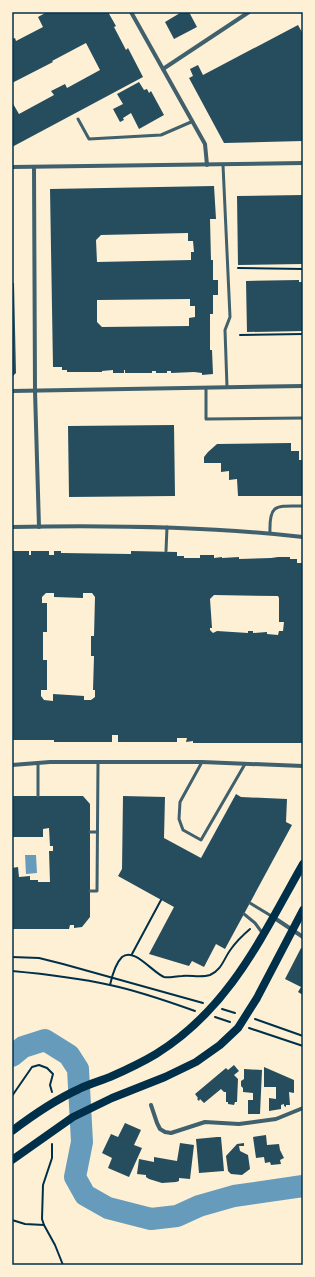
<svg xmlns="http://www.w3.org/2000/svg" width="315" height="1277" viewBox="0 0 315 1277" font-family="'Asap Condensed',sans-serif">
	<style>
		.water { fill: #669bbc }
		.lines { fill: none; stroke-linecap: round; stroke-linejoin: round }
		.river { stroke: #669bbc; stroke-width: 22 }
		.building { fill: #264d5e; fill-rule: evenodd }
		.path { stroke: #003049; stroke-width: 2 }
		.service { stroke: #3f606c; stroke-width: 3 }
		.minor { stroke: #3f606c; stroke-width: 4 }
		.secondary { stroke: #003049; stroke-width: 8 }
		.neatline { fill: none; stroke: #003049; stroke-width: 1.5 }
	</style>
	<rect width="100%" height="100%" fill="#fdf0d5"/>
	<!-- water -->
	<path class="water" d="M 25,855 L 36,855 L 37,873 L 26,874 Z"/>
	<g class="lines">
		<!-- river -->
		<path class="river" d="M 12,1056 L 23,1047 L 45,1040 L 69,1055 L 78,1069 L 82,1142 L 75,1177 L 85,1195 L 108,1208 L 151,1219 L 177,1216 L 199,1206 L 234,1196 L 303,1186"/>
	</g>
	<!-- building -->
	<g class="building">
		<path d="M 47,12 L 108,12 L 116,26 L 114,27 L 126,50 L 128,48 L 143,77 L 12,147 L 12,102 L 19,114 L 54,95 L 51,91 L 65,84 L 67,88 L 100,70 L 86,43 L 52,61 L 53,62 L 12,83 L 12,39 L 15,38 L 16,41 L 43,27 L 38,17 Z"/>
		<path d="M 180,12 L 189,12 L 197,27 L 174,39 L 165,22 L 180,13 Z"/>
		<path d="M 298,25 L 303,34 L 303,141 L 224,143 L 189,78 L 193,76 L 190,69 L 198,65 L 203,75 Z"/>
		<path d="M 139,82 L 144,90 L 147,89 L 149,93 L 151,91 L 164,115 L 139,129 L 131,113 L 123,118 L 124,120 L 120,122 L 113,109 L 123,104 L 117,94 Z"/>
		<path d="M 214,186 L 216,219 L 210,219 L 211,260 L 213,260 L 213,280 L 218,280 L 218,295 L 213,295 L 213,314 L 210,314 L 210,350 L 212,350 L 213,374 L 202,375 L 202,373 L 194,372 L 171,373 L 171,371 L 167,371 L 167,373 L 156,373 L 156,371 L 152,371 L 152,373 L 125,373 L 125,370 L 124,370 L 124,373 L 113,373 L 113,370 L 102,371 L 102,372 L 67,372 L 67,370 L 62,370 L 62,367 L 53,367 L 50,189 ZM 188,233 L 188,241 L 193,241 L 194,252 L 191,252 L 191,260 L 97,262 L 96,240 L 101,235 ZM 190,299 L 190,306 L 195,306 L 195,317 L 189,318 L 189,326 L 102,327 L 97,322 L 97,300 Z"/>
		<path d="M 303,195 L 303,264 L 238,265 L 237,196 Z"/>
		<path d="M 299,280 L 299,282 L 303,282 L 303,331 L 247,332 L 246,281 Z"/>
		<path d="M 12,283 L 14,283 L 16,373 L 12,377 Z"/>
		<path d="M 174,425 L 175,496 L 69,497 L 68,426 Z"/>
		<path d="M 291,443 L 291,451 L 299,451 L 299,460 L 303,460 L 303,496 L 238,496 L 237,479 L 229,480 L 229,471 L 221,472 L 221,463 L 204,463 L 204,457 L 208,452 L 217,444 Z"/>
		<path d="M 12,551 L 29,551 L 29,555 L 31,555 L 31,551 L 49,551 L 49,555 L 54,555 L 54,551 L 61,551 L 61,553 L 131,554 L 131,551 L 177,552 L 177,556 L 184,556 L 184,558 L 200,558 L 200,555 L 214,555 L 214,558 L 222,557 L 222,558 L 239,557 L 239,559 L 271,558 L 278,557 L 290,557 L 290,559 L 297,559 L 297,563 L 303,563 L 303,743 L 193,743 L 193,741 L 186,742 L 187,738 L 177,738 L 177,742 L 118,742 L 118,735 L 112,735 L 112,742 L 54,742 L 54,740 L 12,740 ZM 46,593 L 54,593 L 54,597 L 83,598 L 83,593 L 92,593 L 95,597 L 94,636 L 91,636 L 91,656 L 94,656 L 93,690 L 95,690 L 95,697 L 91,700 L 84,700 L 84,696 L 53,694 L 53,701 L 44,700 L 41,696 L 41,690 L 47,690 L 47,660 L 43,660 L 43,632 L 47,632 L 47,603 L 42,603 L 42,597 ZM 214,595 L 278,596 L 279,598 L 279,622 L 284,622 L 283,631 L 279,631 L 278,635 L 267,634 L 267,632 L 253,633 L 253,631 L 248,631 L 248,633 L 217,631 L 213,633 L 210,630 L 210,628 L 212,628 L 210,599 Z"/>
		<path d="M 236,794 L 241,797 L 287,799 L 286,822 L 292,825 L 225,949 L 216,944 L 204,967 L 192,961 L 189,966 L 149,954 L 174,907 L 118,876 L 122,869 L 123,796 L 165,797 L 164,838 L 201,858 Z"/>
		<path d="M 12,796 L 83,796 L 90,804 L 90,917 L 82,927 L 74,928 L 74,925 L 70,925 L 69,929 L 12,929 L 12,868 L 18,867 L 19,877 L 30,876 L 30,880 L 38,880 L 38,882 L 50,882 L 49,851 L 53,851 L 53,846 L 50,846 L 49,828 L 43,829 L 43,837 L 12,837 Z"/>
		<path d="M 301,948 L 303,949 L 303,995 L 298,992 L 301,987 L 285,979 Z"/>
		<path d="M 234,1065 L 239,1071 L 234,1075 L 238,1079 L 237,1102 L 235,1102 L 234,1105 L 228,1104 L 228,1102 L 226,1102 L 226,1092 L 224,1092 L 221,1089 L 204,1103 L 200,1099 L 199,1101 L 197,1099 L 198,1098 L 195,1094 L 226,1068 L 228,1070 Z"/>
		<path d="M 264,1067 L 294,1080 L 294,1093 L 289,1092 L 290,1105 L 286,1105 L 286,1107 L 284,1106 L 284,1104 L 281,1105 L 281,1109 L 269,1111 L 269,1098 L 276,1099 L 276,1087 L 264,1087 Z"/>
		<path d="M 244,1069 L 262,1070 L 260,1114 L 248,1114 L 248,1100 L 253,1100 L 253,1093 L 243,1092 L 243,1088 L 241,1086 L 241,1081 L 244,1079 Z"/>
		<path d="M 125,1123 L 141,1130 L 134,1145 L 142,1148 L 129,1177 L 108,1168 L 112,1158 L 102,1153 L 111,1134 L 118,1137 Z"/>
		<path d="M 266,1135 L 267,1145 L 279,1144 L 280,1150 L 284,1158 L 280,1160 L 281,1164 L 271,1165 L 270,1162 L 265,1163 L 264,1157 L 256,1158 L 253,1137 Z"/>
		<path d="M 217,1137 L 221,1137 L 224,1171 L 199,1173 L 196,1139 Z"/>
		<path d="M 180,1143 L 194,1145 L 190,1179 L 179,1178 L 179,1181 L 176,1182 L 162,1183 L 149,1179 L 146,1177 L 146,1175 L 137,1174 L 139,1159 L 154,1162 L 154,1157 L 177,1161 Z"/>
		<path d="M 244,1143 L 244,1146 L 239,1146 L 240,1151 L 248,1155 L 250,1169 L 242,1175 L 231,1174 L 228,1171 L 226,1156 L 237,1144 Z"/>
	</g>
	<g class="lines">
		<!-- path -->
		<g class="path">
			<path d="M 238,268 L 303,269"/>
			<path d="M 240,335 L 303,334"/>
			<path d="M 132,954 L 161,900"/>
			<path d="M 12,957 L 39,958 L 63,964 L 203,1003"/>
			<path d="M 12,971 C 45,974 78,978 110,985 C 139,991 167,1001 195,1011"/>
			<path d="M 110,985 C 112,976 115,964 122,957 C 134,947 152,972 164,977 C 169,978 176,976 182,976 C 191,975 201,978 210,975 C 222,970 224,958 231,949 C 236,942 243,935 250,929"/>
			<path d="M 222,1009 L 235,1013"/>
			<path d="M 215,1017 L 230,1022"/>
			<path d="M 255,1019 L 303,1036"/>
			<path d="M 249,1028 L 303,1046"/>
			<path d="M 12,1096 L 32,1067 L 39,1065 L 47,1068 L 53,1074 L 50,1085 L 52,1092"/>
			<path d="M 52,1144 L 52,1158 L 43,1185 L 42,1219 L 44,1225 L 55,1245 L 63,1265"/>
			<path d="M 12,1220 L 25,1224 L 44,1225"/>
		</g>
		<!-- service -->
		<g class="service">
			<path d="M 78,119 L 89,139 L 161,135 L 191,122"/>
			<path d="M 223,165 L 230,317 L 225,330 L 227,387"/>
			<path d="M 206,388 L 206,419 L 303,418"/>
			<path d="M 270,533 C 269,503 276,506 303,506"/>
			<path d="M 166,551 L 167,527"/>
			<path d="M 202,762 L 180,802 L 179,819 L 183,830 L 201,840 L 245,764"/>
			<path d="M 38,796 L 38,763"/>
			<path d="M 90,832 L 97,832"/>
			<path d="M 90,891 L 97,891 L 98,763"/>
			<path d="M 250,903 L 273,917"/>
			<path d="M 244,914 L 255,923 L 263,934"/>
		</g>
		<!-- minor -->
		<g class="minor">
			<path d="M 131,12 L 205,144 L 207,165"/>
			<path d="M 163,69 L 249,12"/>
			<path d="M 12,167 L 303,163"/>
			<path d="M 34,167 L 35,391 L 39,527"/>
			<path d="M 12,391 L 303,386"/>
			<path d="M 12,527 C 110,525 206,526 303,537"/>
			<path d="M 12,765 L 50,762 L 202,762 L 303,766"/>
			<path d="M 273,917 L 303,937"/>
			<path d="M 151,1105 L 157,1123 L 160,1129 L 165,1132 L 171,1133 L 205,1122 L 239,1124 L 276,1119 L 303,1108"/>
		</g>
		<!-- secondary -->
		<g class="secondary">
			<path d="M 12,1131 C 33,1115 55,1100 79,1089 C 89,1084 100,1081 110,1077 C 126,1070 141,1063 156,1054 C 230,1008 262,936 303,864"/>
			<path d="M 12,1160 L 73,1117 L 112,1098 L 165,1077 L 196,1062 L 220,1045 L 238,1028 L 257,998 L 303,910"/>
		</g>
	</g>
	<!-- border -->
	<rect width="315" height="1277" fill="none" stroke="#fdf0d5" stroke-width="26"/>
	<rect x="13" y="13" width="289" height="1251" class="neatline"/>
</svg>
